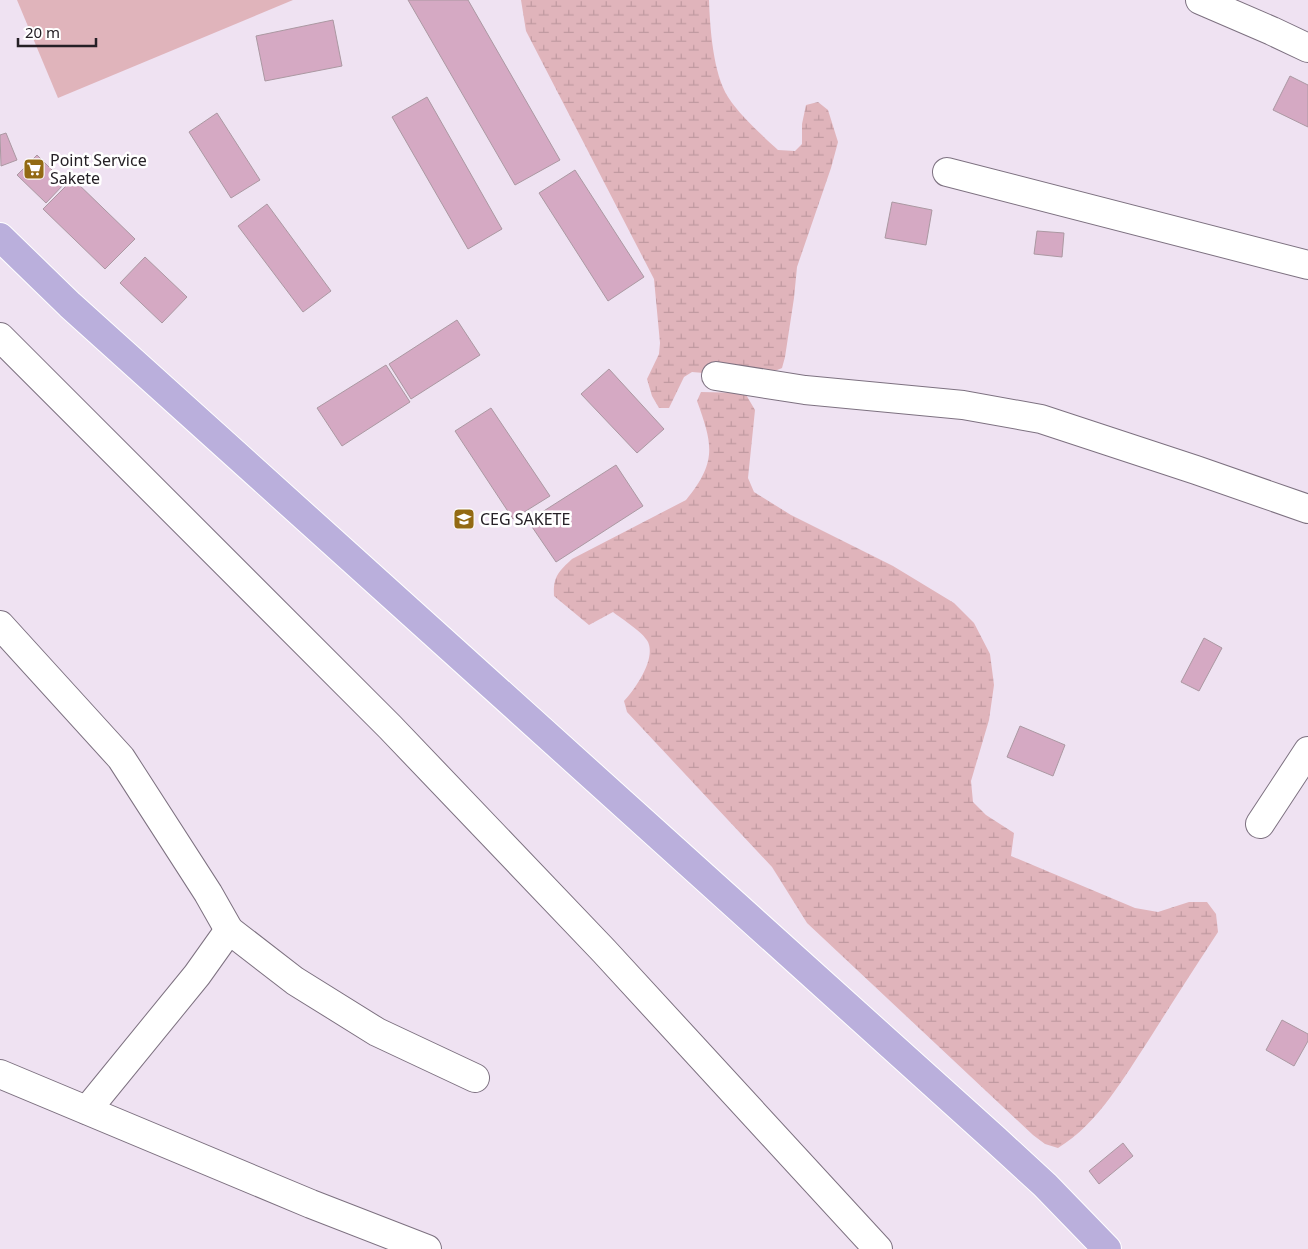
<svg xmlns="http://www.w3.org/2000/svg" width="1308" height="1249" viewBox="0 0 1308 1249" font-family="'Noto Sans',sans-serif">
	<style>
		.green { fill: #e0b4bb }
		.wetland { fill: url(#wetland-marsh) }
		.building { fill: #d5a9c3; stroke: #ab98a2 }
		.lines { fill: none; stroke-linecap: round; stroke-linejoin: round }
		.minor-casing { stroke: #7d7180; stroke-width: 30 }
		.major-casing { stroke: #fff; stroke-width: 30 }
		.minor { stroke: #fff; stroke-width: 28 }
		.major { stroke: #baafdc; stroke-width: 28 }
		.labels { text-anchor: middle; stroke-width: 5; stroke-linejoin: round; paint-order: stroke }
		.poi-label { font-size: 16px; fill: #252026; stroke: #fff; text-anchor: start }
	</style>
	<defs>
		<pattern id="wetland-marsh" width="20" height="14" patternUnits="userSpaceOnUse" patternTransform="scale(1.25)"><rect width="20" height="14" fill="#e0b4bb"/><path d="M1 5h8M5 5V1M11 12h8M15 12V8" fill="none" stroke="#c09aa1"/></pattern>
	</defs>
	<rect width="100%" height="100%" fill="#efe2f2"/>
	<!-- green -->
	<path class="green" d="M 17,0 L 293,0 L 58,98 Z"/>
	<!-- wetland -->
	<g class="wetland">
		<path d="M 521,0 L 709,0 C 710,28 713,73 728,97 C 740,116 762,135 778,150 L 795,151 L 802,144 L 802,124 L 806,105 L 818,102 L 828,110 L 838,142 L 831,168 L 797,267 L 794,298 L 785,357 L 782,368 C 754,380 721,374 692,372 L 684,377 L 669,408 L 659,408 L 652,396 L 647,379 L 659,354 L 660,343 L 654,279 L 526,31 Z"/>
		<path d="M 701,392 L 745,393 L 755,410 L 748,478 L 754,492 L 791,515 L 893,566 L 954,603 L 974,623 L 990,654 L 994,685 L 989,720 L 971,781 L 973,802 L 986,815 L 1014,833 L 1011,856 L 1135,908 L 1158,912 L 1189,902 L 1207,902 L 1216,914 L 1218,932 C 1195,967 1172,1003 1150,1038 C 1124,1077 1099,1123 1058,1148 L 1045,1144 L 1033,1135 L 807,923 L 772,867 L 627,712 L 624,701 C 635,689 656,660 648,642 C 643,632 622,619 613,612 L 589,625 L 554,596 C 553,577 558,572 572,559 L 686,500 C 717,462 713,445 697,401 Z"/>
	</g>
	<!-- building -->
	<g class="building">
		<path d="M 408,0 L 468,0 L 560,160 L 515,185 Z"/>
		<path d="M 333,20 L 342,66 L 265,81 L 256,36 Z"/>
		<path d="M 1290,76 L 1308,85 L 1308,127 L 1273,110 Z"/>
		<path d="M 427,97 L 502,229 L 468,249 L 392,117 Z"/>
		<path d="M 217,113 L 260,180 L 231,198 L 189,132 Z"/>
		<path d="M 6,133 L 17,160 L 1,166 L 0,135 Z"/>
		<path d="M 37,155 L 65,183 L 46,203 L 17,175 Z"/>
		<path d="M 575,170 L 644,277 L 608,301 L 539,193 Z"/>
		<path d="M 73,179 L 135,239 L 105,269 L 43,209 Z"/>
		<path d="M 892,202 L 932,210 L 926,245 L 885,238 Z"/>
		<path d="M 267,204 L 331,291 L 303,312 L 238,226 Z"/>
		<path d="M 1037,231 L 1064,233 L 1062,257 L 1034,254 Z"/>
		<path d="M 145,257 L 187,297 L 162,323 L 120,283 Z"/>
		<path d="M 457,320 L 480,355 L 411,399 L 389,364 Z"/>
		<path d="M 386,365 L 410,402 L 342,446 L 317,408 Z"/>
		<path d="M 609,369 L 664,429 L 637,453 L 581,394 Z"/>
		<path d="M 491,408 L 550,496 L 513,519 L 455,431 Z"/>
		<path d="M 616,465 L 643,506 L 556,562 L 528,521 Z"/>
		<path d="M 1204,638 L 1222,648 L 1199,691 L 1181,682 Z"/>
		<path d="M 1020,726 L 1065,745 L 1053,776 L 1007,757 Z"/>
		<path d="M 1282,1020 L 1308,1034 L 1308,1041 L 1294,1066 L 1266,1050 Z"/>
		<path d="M 1123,1143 L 1133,1156 L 1099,1184 L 1089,1171 Z"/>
	</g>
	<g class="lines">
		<!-- minor casing -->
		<g class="minor-casing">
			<g id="minor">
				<path d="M 1200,0 L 1272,31 L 1308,48"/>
				<path d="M 947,172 L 1308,265"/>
				<path d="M 0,337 L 390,727 L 604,951 L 878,1249"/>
				<path d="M 716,376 L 805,390 L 963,405 L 1041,419 L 1196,470 L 1308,509"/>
				<path d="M 0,625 L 121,758 L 208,893 L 229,930 L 295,981 L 377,1032 L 475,1078"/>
				<path d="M 1260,824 L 1308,751"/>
				<path d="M 0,1074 L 311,1204 L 427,1249"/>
				<path d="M 87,1110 L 197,975 L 229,930"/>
			</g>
		</g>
		<!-- major casing -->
		<g class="major-casing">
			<path id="major" d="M 0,237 L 70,305 L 996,1140 L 1045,1185 L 1107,1249"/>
		</g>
		<!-- minor -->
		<use href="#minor" class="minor"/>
		<!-- major -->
		<use href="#major" class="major"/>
	</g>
	<!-- icons -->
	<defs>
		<g id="supermarket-square" transform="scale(1.125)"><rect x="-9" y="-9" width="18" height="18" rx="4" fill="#936a13" stroke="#fff"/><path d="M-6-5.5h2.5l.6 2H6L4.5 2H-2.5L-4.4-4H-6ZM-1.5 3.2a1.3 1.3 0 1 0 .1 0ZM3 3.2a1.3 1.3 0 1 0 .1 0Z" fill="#fff"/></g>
		<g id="school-square" transform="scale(1.125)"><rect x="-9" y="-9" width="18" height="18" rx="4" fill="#936a13" stroke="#fff"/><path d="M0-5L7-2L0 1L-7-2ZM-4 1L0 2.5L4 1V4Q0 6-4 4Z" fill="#fff"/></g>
	</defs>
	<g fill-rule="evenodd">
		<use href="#supermarket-square" x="34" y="169"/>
		<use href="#school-square" x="464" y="519"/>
	</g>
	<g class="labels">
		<!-- poi labels -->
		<g class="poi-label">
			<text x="50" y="166">Point Service<tspan x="50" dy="18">Sakete</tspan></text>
			<text x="480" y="525">CEG SAKETE</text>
		</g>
	</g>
	<!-- scale -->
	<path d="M18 38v8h78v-8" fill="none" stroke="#252026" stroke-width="2.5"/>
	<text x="25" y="38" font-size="15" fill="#252026" stroke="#ffffff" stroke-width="4" paint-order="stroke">20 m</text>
</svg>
